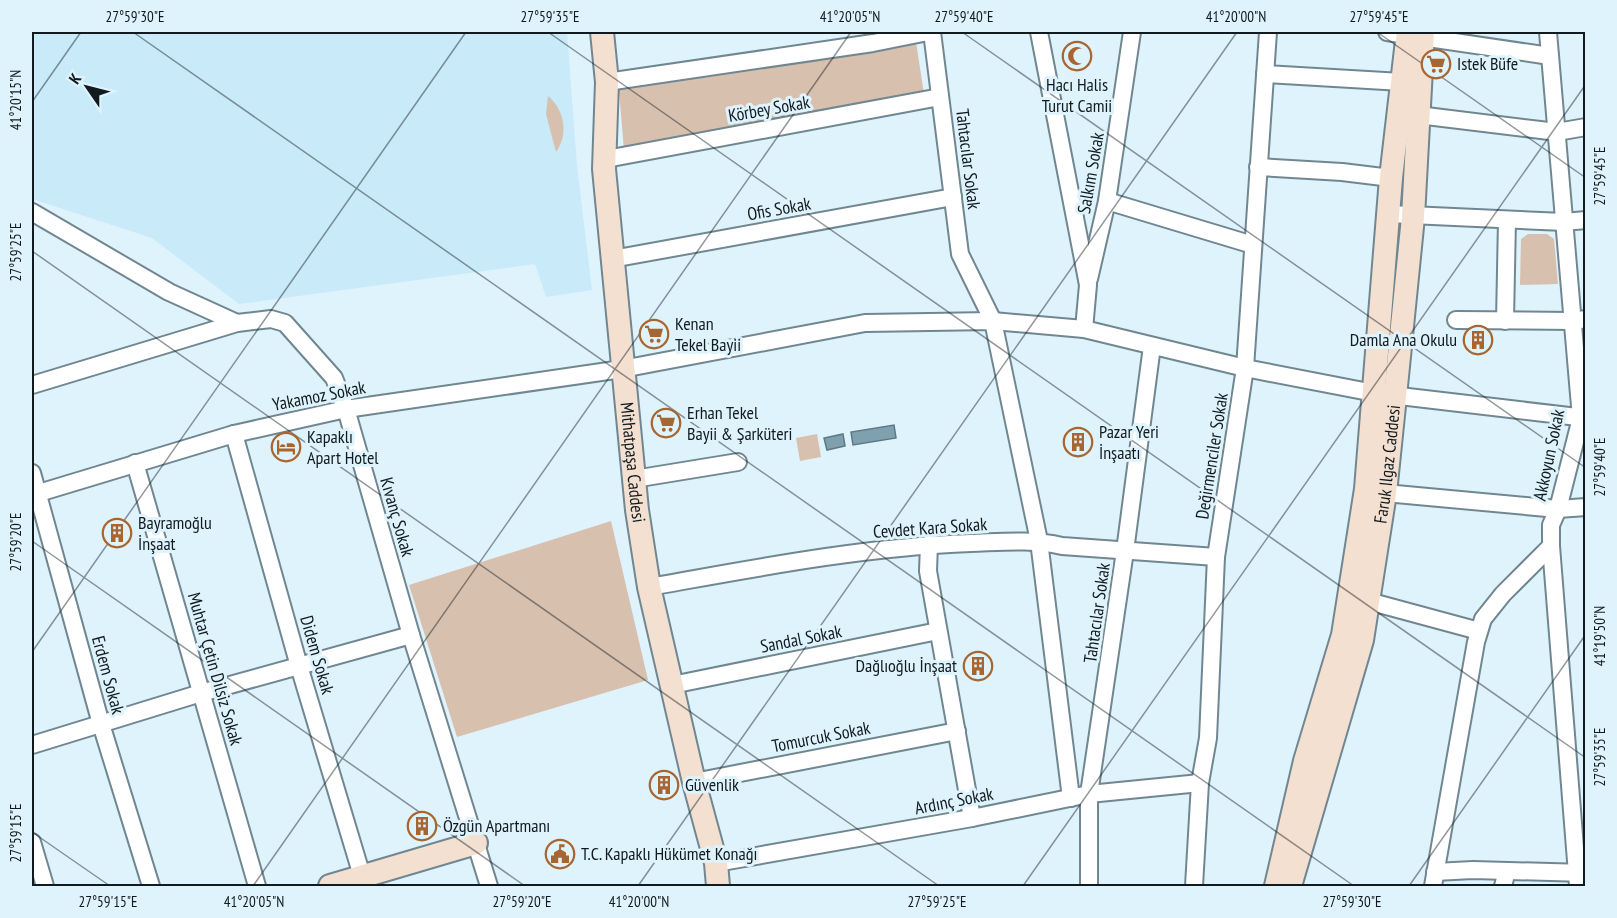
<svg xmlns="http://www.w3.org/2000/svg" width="1617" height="918" viewBox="0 0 1617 918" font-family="'PT Sans Narrow',sans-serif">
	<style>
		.built { fill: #c8eaf9 }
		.green { fill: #d8c0af }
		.water { fill: #7fa0ae; stroke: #5e7883; stroke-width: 1.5 }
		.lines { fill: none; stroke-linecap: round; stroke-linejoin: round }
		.street-casing { stroke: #708791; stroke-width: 20 }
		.secondary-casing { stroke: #708791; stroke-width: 26 }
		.street { stroke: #fff; stroke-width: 16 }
		.secondary { stroke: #f4e0d1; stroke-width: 22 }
		.ticks { fill: none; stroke: #111a1e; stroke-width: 1.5; stroke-opacity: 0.45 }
		.labels { text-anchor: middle; stroke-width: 6; stroke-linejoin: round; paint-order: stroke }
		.poi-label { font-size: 18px; fill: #111a1e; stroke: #dff3fd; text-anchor: start }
		.street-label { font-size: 18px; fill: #111a1e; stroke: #dff3fd }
		.neatline { fill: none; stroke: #111a1e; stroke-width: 2 }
		.ticks-label { font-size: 15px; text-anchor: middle; fill: #111a1e }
	</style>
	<rect width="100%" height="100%" fill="#dff3fd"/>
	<!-- built -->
	<path class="built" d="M 32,32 L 567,32 L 577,166 L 592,290 L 546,297 L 535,264 L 239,304 L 152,238 L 32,199 Z"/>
	<!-- green -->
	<g class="green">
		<path d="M 916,42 L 924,94 L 624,151 L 619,90 Z"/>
		<path d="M 548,96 C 564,109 569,134 556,152 L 546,114 Z"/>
		<path d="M 1528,234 L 1547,234 L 1554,239 L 1558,284 L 1520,285 L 1521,239 Z"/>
		<path d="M 817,434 L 821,457 L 800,461 L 796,438 Z"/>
		<path d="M 611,521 L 648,680 L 457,737 L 409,585 Z"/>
	</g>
	<!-- water -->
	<g class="water">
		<path d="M 894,425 L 896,438 L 853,445 L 851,432 Z"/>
		<path d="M 843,434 L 845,446 L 827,450 L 824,438 Z"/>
	</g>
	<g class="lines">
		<!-- street casing -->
		<g class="street-casing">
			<g id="street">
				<path d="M 932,32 L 960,254 L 993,321 L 1039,541 L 1071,798"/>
				<path d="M 1039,32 L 1088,285 L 1084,329"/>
				<path d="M 1387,32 L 1550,56"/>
				<path d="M 1548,32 L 1581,418 L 1558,509 L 1551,525 L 1551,546 L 1578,886"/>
				<path d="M 1265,74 L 1402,82"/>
				<path d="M 607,82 L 873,43 L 928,32"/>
				<path d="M 1418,115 L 1557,132 L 1586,127"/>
				<path d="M 606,159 L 940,97"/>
				<path d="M 1258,167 L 1342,172 L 1391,178"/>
				<path d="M 1107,201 L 1253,245"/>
				<path d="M 32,212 L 169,292 L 237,323"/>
				<path d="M 1388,214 L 1564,222 L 1586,220"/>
				<path d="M 612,259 L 953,197"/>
				<path d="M 1089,279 L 1107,201 L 1132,32"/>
				<path d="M 1456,320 L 1573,321 L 1586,319"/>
				<path d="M 1505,321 L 1507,220"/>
				<path d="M 32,385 L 237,323 L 271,319 L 285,323 L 334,378 L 346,409 L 411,635 L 489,886"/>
				<path d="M 234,434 L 299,666 L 365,886"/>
				<path d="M 135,463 L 257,886"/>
				<path d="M 32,473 L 101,724 L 151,886"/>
				<path d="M 634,479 L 738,462"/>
				<path d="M 1385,493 L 1558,509 L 1586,507"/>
				<path d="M 32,495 L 234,434 L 346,409 L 622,369 L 865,323 L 993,321 L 1084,329 L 1245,368 L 1374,393 L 1586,418"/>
				<path d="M 929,544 L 928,571 L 972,818"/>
				<path d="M 649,587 C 756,568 863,547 971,543 C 1003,542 1031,539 1062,546 L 1216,557"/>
				<path d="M 1368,601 L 1479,631"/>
				<path d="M 672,685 L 938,631"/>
				<path d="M 32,745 L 201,693 L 411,635"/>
				<path d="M 694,782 L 957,731"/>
				<path d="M 32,842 L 45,886"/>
				<path d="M 716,863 L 972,818 L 1089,794 L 1200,783"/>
				<path d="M 1435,872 L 1473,870 L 1586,873"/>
				<path d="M 1089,886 L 1089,794 L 1125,551 L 1152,346"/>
				<path d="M 1194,886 L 1200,783 L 1208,738 L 1216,557 L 1245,368 L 1268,32"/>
				<path d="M 1433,886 L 1476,642 L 1483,619 L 1503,594 L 1551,546"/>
				<path d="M 1503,886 L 1507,871"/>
			</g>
		</g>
		<!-- secondary casing -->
		<g class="secondary-casing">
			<g id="secondary">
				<path id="s1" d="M 602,32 L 607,82 L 604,169 L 637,510 L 649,587 L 694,782 L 716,863 L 718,886"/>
				<path d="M 330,886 L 476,843"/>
				<path d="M 1276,886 L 1305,761 L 1343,635 L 1366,489 L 1391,178 L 1408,32"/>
				<path id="s2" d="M 1290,886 L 1362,640 L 1385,493 L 1395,396 L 1413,217 L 1423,32"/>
			</g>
		</g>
		<!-- street -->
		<use href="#street" class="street"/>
		<!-- secondary -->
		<use href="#secondary" class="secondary"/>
	</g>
	<!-- ticks -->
	<path class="ticks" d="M 133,32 L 1354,886M 548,32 L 1586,758M 962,32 L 1586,468M 1377,32 L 1586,178M 32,102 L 81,32M 32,251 L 939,886M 32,541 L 525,886M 32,652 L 466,32M 32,832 L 110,886M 253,886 L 851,32M 638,886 L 1237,32M 1023,886 L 1586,84M 1409,886 L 1586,634"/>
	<!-- icons -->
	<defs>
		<g id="mosque-ring" transform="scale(1.5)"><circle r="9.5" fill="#dff3fd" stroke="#a76631" stroke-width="1.5"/><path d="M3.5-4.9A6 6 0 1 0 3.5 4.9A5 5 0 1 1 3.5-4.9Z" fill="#a76631"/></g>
		<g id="supermarket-ring" transform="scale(1.5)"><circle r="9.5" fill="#dff3fd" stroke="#a76631" stroke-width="1.5"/><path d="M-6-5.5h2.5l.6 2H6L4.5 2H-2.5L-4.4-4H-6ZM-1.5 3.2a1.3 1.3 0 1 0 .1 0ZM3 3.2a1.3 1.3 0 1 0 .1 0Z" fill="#a76631"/></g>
		<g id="building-ring" transform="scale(1.5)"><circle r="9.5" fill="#dff3fd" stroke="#a76631" stroke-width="1.5"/><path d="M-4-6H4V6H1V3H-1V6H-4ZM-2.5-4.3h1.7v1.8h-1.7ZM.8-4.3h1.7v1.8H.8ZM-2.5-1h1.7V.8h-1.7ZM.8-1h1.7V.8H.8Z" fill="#a76631"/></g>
		<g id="hotel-ring" transform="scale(1.5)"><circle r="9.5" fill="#dff3fd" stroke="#a76631" stroke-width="1.5"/><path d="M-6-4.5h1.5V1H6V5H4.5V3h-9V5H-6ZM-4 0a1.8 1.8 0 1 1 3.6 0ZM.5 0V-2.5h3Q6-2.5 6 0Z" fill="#a76631"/></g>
		<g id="civic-ring" transform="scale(1.5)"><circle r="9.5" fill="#dff3fd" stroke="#a76631" stroke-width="1.5"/><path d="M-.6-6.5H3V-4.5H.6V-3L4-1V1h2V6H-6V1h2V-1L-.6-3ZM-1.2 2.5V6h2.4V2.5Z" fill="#a76631"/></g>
	</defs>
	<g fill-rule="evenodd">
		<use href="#mosque-ring" x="1077" y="56"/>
		<use href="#supermarket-ring" x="1436" y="64"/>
		<use href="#supermarket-ring" x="654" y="334"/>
		<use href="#building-ring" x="1478" y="340"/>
		<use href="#supermarket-ring" x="666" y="423"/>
		<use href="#building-ring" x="1078" y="442"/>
		<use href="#hotel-ring" x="286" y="447"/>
		<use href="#building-ring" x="117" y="533"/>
		<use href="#building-ring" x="978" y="666"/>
		<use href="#building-ring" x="664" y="785"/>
		<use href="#building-ring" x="422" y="826"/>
		<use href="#civic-ring" x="560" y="854"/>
	</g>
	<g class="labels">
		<!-- poi labels -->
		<g class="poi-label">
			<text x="1457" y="70">Istek Büfe</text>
			<text x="1077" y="91" text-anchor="middle">Hacı Halis<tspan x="1077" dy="21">Turut Camii</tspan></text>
			<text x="675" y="330">Kenan<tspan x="675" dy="21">Tekel Bayii</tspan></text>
			<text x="1457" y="346" text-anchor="end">Damla Ana Okulu</text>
			<text x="687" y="419">Erhan Tekel<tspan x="687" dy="21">Bayii &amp; Şarküteri</tspan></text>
			<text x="1099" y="438">Pazar Yeri<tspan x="1099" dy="21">İnşaatı</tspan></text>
			<text x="307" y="443">Kapaklı<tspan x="307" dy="21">Apart Hotel</tspan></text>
			<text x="138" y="529">Bayramoğlu<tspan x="138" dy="21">İnşaat</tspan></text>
			<text x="957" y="672" text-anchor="end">Dağlıoğlu İnşaat</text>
			<text x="685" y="791">Güvenlik</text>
			<text x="443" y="832">Özgün Apartmanı</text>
			<text x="581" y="860">T.C. Kapaklı Hükümet Konağı</text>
		</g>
		<!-- street labels -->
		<g class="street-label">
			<text transform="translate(769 109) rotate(-10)" y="6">Körbey Sokak</text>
			<text transform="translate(968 159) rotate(83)" y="6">Tahtacılar Sokak</text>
			<text transform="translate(1091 173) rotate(-80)" y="6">Salkım Sokak</text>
			<text transform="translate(779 209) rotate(-10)" y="6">Ofis Sokak</text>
			<text transform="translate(319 396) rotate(-11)" y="6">Yakamoz Sokak</text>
			<text transform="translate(1549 455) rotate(-78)" y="6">Akkoyun Sokak</text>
			<text transform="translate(1212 456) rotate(-81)" y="6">Değirmenciler Sokak</text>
			<text dy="6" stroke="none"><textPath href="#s1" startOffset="432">Mithatpaşa Caddesi</textPath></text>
			<text dy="6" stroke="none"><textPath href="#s2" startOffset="434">Faruk Ilgaz Caddesi</textPath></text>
			<text transform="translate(397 517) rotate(74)" y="6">Kıvanç Sokak</text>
			<text transform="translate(930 528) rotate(-4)" y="6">Cevdet Kara Sokak</text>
			<text transform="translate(1097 613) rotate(-82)" y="6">Tahtacılar Sokak</text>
			<text transform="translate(801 639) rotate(-11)" y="6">Sandal Sokak</text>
			<text transform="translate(317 655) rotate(74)" y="6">Didem Sokak</text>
			<text transform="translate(215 669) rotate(74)" y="6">Muhtar Çetin Dilsiz Sokak</text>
			<text transform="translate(108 675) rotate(75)" y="6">Erdem Sokak</text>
			<text transform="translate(821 737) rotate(-11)" y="6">Tomurcuk Sokak</text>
			<text transform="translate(954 801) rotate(-11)" y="6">Ardınç Sokak</text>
		</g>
	</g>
	<!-- border -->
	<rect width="1617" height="918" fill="none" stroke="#dff3fd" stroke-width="66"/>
	<!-- north arrow -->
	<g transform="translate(87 87) rotate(305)" stroke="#dff3fd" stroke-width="4.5" paint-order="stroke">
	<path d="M0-4.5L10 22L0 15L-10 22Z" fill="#111a1e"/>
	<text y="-9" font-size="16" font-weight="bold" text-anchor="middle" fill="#111a1e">K</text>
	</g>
	<rect x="33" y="33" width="1551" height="852" class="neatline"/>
	<g class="ticks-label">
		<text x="135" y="22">27°59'30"E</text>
		<text x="550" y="22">27°59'35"E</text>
		<text x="850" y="22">41°20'05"N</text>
		<text x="964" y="22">27°59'40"E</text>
		<text x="1236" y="22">41°20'00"N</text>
		<text x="1379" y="22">27°59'45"E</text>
		<text transform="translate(16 100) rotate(-90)" y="5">41°20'15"N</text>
		<text transform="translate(1600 176) rotate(-90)" y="5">27°59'45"E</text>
		<text transform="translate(16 252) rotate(-90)" y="5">27°59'25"E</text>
		<text transform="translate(1600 467) rotate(-90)" y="5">27°59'40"E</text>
		<text transform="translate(16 542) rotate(-90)" y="5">27°59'20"E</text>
		<text transform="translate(1600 636) rotate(-90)" y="5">41°19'50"N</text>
		<text transform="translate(1600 757) rotate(-90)" y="5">27°59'35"E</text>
		<text transform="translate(16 833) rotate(-90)" y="5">27°59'15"E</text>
		<text x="108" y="907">27°59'15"E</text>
		<text x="254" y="907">41°20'05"N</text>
		<text x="522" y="907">27°59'20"E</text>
		<text x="639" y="907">41°20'00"N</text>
		<text x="937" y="907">27°59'25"E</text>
		<text x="1352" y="907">27°59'30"E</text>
	</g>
</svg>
